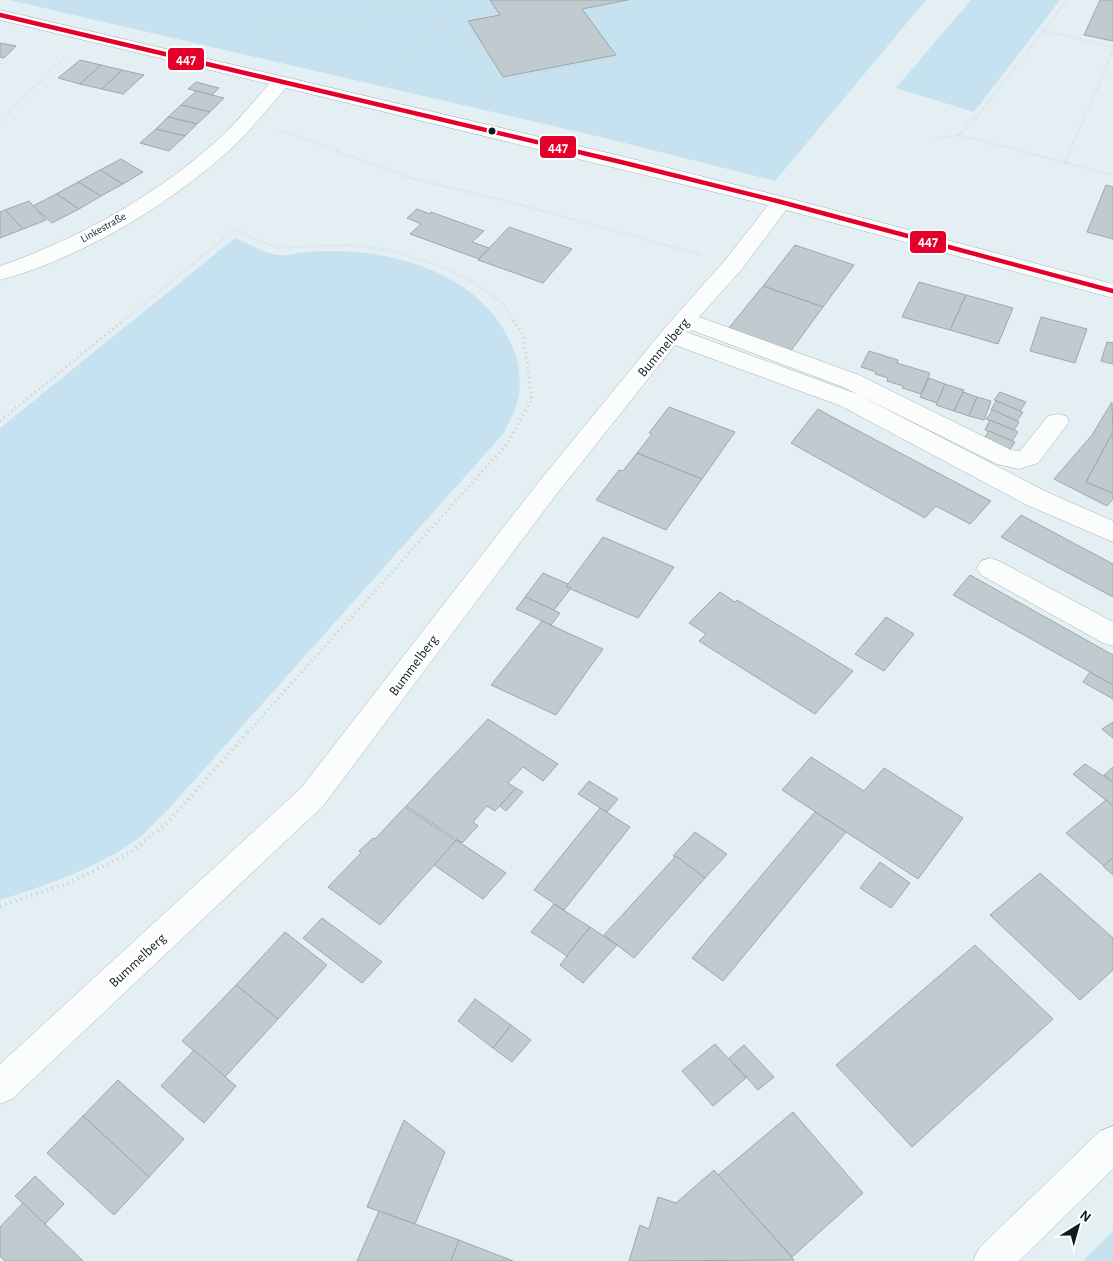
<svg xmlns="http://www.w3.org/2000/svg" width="1113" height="1261" viewBox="0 0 1113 1261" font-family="'Alegreya Sans',sans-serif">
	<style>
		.green { fill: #c6e2f0 }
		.building { fill: #bfcbcf; stroke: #9ca8ab }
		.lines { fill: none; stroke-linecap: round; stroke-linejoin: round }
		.minor-casing { stroke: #a6b1b6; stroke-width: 1 }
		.major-casing { stroke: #a6b1b6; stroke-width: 1 }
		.path-far2 { stroke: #c8cecf; stroke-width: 2.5; stroke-dasharray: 0.5 2.5; stroke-linecap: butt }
		.path-far1 { stroke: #c8cecf; stroke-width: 3; stroke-dasharray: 1 4; stroke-linecap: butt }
		.path { stroke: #c8cecf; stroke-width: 4; stroke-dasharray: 1 4.5; stroke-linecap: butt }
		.minor { fill: #fbfdfd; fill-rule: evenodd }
		.major { fill: #fbfdfd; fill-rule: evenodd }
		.bus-1-casing { stroke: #fff; stroke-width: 7 }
		.bus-1 { stroke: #e4002b; stroke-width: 4.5 }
		.bus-dot { fill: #101c22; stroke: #fff; stroke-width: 2 }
		.labels { text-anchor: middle; stroke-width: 5; stroke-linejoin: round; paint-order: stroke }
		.far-street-label { font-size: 11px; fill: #101c22; stroke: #fff }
		.street-label { font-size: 14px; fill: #101c22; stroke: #fff }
		.line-badge { stroke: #fff; stroke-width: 2 }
		.badge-label { font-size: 14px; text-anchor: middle; font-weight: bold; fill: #fff }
	</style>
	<rect width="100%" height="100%" fill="#e4eff4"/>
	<!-- green -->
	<g class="green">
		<path d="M 9,0 L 926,0 L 775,181 L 605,138 Z"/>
		<path d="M 971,0 L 1060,0 L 974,112 L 896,88 Z"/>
		<path d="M 235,238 C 248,243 264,253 277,255 C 286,257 298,252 307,252 C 331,250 355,251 379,255 C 436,265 493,293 514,351 C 520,366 522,387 517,403 C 514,414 508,424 503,434 L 164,814 C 155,822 146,833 136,840 C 95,869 47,885 0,900 L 0,428 Z"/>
		<path d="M 1113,1231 L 1113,1261 L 1083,1261 Z"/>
	</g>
	<!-- building -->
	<g class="building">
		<path d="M 490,0 L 628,0 L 582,9 L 616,55 L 503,77 L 468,21 L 500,15 Z"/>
		<path d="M 1100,0 L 1113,0 L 1113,41 L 1084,35 Z"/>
		<path d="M 0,43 L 16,46 L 4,58 L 0,57 Z"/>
		<path d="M 80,60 L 101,65 L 80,84 L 58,78 Z"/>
		<path d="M 101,65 L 122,70 L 102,89 L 80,84 Z"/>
		<path d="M 122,70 L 144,75 L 123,94 L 102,89 Z"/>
		<path d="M 196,82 L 219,88 L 212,95 L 188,89 Z"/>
		<path d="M 196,91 L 224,98 L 210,112 L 181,105 Z"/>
		<path d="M 181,105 L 210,112 L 197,124 L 168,117 Z"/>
		<path d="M 168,117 L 197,124 L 185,136 L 156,129 Z"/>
		<path d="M 156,129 L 185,136 L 169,151 L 140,143 Z"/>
		<path d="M 121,159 L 143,172 L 123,184 L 100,170 Z"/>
		<path d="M 100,170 L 123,184 L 101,196 L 78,182 Z"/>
		<path d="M 78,182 L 101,196 L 79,209 L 56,194 Z"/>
		<path d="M 1106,185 L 1113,187 L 1113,239 L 1087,232 Z"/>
		<path d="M 56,194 L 79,209 L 52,223 L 33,206 Z"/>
		<path d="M 29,201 L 46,220 L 23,229 L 5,210 Z"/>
		<path d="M 417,209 L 430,214 L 431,212 L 484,231 L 472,242 L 489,248 L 479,259 L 410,234 L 421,224 L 407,218 Z"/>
		<path d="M 5,210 L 23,229 L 0,238 L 0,212 Z"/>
		<path d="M 509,227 L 572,249 L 543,283 L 478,260 Z"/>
		<path d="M 795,245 L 854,265 L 823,307 L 763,286 Z"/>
		<path d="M 919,282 L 966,295 L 950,330 L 902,317 Z"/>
		<path d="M 763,286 L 823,307 L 790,352 L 728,329 Z"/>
		<path d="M 966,295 L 1013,308 L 998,344 L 950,330 Z"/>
		<path d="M 1041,317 L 1087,329 L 1075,363 L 1030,351 Z"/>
		<path d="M 1107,342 L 1113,343 L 1113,364 L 1101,361 Z"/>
		<path d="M 869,351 L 898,360 L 897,363 L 930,373 L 921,394 L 902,388 L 903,386 L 887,381 L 888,378 L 875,374 L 876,372 L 861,367 Z"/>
		<path d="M 929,378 L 945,384 L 937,403 L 920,397 Z"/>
		<path d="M 945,384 L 964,390 L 954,411 L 936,405 Z"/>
		<path d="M 963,392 L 977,397 L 969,416 L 954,411 Z"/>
		<path d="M 1000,392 L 1026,402 L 1020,411 L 994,400 Z"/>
		<path d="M 977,397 L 991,401 L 984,420 L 969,416 Z"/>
		<path d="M 996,401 L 1020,411 L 1023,412 L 1017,421 L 991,410 Z"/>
		<path d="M 1112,402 L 1113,432 L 1086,482 L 1113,493 L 1113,499 L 1107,506 L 1054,479 L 1092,435 Z"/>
		<path d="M 669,407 L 735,432 L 702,479 L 637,453 L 652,434 L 649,433 Z"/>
		<path d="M 818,409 L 838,420 L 991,501 L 970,524 L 936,506 L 925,518 L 791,443 Z"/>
		<path d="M 993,410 L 1017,421 L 1019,422 L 1014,430 L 986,419 Z"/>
		<path d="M 990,420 L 1014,430 L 1018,432 L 1012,441 L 985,430 Z"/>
		<path d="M 989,431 L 1015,442 L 1008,452 L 982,441 Z"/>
		<path d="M 1113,432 L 1113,493 L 1086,482 Z"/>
		<path d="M 637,453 L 702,479 L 666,530 L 596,500 L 619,470 L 623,471 Z"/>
		<path d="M 1021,515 L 1113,564 L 1113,597 L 1001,537 Z"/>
		<path d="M 603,537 L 674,567 L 638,618 L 566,587 Z"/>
		<path d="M 543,573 L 568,584 L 566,587 L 571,588 L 554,610 L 525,597 Z"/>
		<path d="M 970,575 L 1113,655 L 1113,685 L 953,595 Z"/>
		<path d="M 720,592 L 735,602 L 737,600 L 853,671 L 815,714 L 699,641 L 706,634 L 689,623 Z"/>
		<path d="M 525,597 L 554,610 L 560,613 L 551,625 L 516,609 Z"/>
		<path d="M 886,617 L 914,634 L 884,671 L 855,654 Z"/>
		<path d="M 542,621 L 603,649 L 556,715 L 491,685 Z"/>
		<path d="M 1090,672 L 1113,685 L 1113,699 L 1083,682 Z"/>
		<path d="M 488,719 L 558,764 L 543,781 L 523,767 L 508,783 L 516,788 L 495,811 L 487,806 L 473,822 L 478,826 L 462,843 L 406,806 Z"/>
		<path d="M 1113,722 L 1113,738 L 1102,729 Z"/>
		<path d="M 811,757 L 864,791 L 884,768 L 963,818 L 918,879 L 782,790 Z"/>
		<path d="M 1085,764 L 1113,782 L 1113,806 L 1073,774 Z"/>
		<path d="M 1113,767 L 1113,782 L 1104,775 Z"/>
		<path d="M 589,781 L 618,799 L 607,812 L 578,794 Z"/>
		<path d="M 516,788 L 523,792 L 506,811 L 500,806 Z"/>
		<path d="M 1106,800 L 1113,806 L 1113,858 L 1104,866 L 1066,833 Z"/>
		<path d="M 405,807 L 456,841 L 380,925 L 328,887 L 361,853 L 359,851 L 373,838 L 375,839 Z"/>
		<path d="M 600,808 L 630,827 L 564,910 L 534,890 Z"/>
		<path d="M 815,812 L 846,832 L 723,981 L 692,958 Z"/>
		<path d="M 695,832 L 727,854 L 705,878 L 673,856 Z"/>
		<path d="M 456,840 L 506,873 L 483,899 L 434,865 Z"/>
		<path d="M 676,856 L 705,878 L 634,958 L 604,935 Z"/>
		<path d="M 1113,858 L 1113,875 L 1103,866 Z"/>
		<path d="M 880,862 L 910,883 L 891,908 L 860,888 Z"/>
		<path d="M 1040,873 L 1113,938 L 1113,970 L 1080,1000 L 990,915 Z"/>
		<path d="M 554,904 L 590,927 L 567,956 L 531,932 Z"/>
		<path d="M 322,918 L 382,962 L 362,983 L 303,938 Z"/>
		<path d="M 590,927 L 617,945 L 583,983 L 560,965 Z"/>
		<path d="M 285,932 L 327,965 L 278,1019 L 236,985 Z"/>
		<path d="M 975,945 L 1053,1019 L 912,1147 L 836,1065 Z"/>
		<path d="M 236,985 L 278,1019 L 225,1077 L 182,1041 Z"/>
		<path d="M 475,999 L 511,1025 L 493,1048 L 458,1021 Z"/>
		<path d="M 511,1025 L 531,1040 L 512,1062 L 493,1048 Z"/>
		<path d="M 715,1044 L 746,1078 L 713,1106 L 682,1071 Z"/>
		<path d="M 744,1045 L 774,1077 L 758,1090 L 729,1058 Z"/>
		<path d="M 194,1050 L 236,1086 L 204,1123 L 161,1086 Z"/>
		<path d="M 118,1080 L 184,1139 L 149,1177 L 83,1116 Z"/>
		<path d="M 793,1112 L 863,1193 L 792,1257 L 718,1175 Z"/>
		<path d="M 83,1116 L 149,1177 L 114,1215 L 47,1153 Z"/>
		<path d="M 404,1120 L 445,1152 L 415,1224 L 367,1207 Z"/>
		<path d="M 714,1170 L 794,1260 L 629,1261 L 640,1225 L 649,1229 L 658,1197 L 676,1203 Z"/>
		<path d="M 35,1176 L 64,1204 L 45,1224 L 15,1196 Z"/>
		<path d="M 23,1203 L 45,1224 L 83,1261 L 5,1261 L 0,1256 L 0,1227 Z"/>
		<path d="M 379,1211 L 459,1240 L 451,1261 L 357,1261 Z"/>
		<path d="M 459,1240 L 513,1261 L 451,1261 Z"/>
	</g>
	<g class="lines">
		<!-- minor casing -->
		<g class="minor-casing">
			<g id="minor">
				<path d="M 0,10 L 625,157 L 788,198 L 1113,284 L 1113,298 L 786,210 L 742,269 L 699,317 L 859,375 L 1011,450 L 1020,451 L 1048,416 L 1057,414 L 1066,416 L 1069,422 L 1038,463 L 1019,469 L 997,464 L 843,387 L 689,329 L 686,332 L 857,394 L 1045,491 L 1113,521 L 1113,542 L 1027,505 L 841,406 L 675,345 L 555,496 L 323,806 L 12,1099 L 0,1104 L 0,1064 L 301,788 L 537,484 L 663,330 L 726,259 L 768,205 L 286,88 C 270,106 255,125 238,142 C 178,200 81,259 0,280 L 0,266 C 81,238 160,193 223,135 C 239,119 254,101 269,84 L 0,20 Z"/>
				<path d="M 990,558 L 999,561 L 1113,622 L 1113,646 L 1103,643 L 981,575 L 977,568 L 981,561 Z"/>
			</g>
		</g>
		<!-- major casing -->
		<g class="major-casing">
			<path id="major" d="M 1113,1126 L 1113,1169 L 1019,1261 L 973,1261 L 979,1248 L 1100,1131 Z"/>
		</g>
		<!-- path-far2 -->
		<g class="path-far2">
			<path d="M 630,3 L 643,0"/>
			<path d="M 251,7 L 269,29"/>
			<path d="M 445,21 L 493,82"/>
			<path d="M 1042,30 L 1113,47"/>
			<path d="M 248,48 L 269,29 L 411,10 L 448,17"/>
			<path d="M 387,80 L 465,0"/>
			<path d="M 477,101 L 493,82 L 624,55"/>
			<path d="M 0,121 L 66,56"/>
			<path d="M 277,129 L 410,178 L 503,200 L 702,255"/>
			<path d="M 959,135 L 979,114 L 1067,0"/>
			<path d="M 933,139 L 959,135 L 1113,175"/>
			<path d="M 1065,163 L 1113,51"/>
			<path d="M 123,321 L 234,230 L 278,248 L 346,245 L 390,250 L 426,261 L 466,278 L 503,303 L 514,321"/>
		</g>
		<!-- path-far1 -->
		<g class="path-far1">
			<path d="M 0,421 L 124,320"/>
			<path d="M 248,732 L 508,443 L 532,399 L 523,335 L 513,320"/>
		</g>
		<!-- path -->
		<path class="path" d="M 0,906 L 71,882 L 131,852 L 167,823 L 249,731"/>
		<!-- minor -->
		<use href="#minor" class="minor"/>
		<!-- major -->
		<use href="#major" class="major"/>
		<!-- bus-1 casing -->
		<g class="bus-1-casing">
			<path id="bus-1" d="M 0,15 L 625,163 L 781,202 L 1113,291"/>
		</g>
		<!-- bus-1 -->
		<use href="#bus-1" class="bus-1"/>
	</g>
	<!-- markers -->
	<circle class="bus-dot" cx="492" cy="131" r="4.5"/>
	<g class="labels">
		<!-- far-street labels -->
		<g class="far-street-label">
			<text transform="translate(103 227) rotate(-29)" y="4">Linkestraße</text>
		</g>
		<!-- street labels -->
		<g class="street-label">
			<text transform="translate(663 347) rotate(-50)" y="5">Bummelberg</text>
			<text transform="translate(413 665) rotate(-53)" y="5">Bummelberg</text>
			<text transform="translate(137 960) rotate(-43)" y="5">Bummelberg</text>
		</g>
	</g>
	<g class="line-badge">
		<rect x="167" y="47" width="38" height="24" rx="5" fill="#e4002b"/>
		<rect x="539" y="135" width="38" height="24" rx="5" fill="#e4002b"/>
		<rect x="909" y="230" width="38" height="24" rx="5" fill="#e4002b"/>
	</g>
	<g class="badge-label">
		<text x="186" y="64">447</text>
		<text x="558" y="152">447</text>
		<text x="928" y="246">447</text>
	</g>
	<!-- north arrow -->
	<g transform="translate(1078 1226) rotate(37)" stroke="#ffffff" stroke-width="4" paint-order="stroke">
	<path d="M0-4L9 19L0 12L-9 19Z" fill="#101c22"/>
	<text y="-8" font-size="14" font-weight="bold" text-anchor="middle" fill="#101c22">N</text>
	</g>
</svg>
